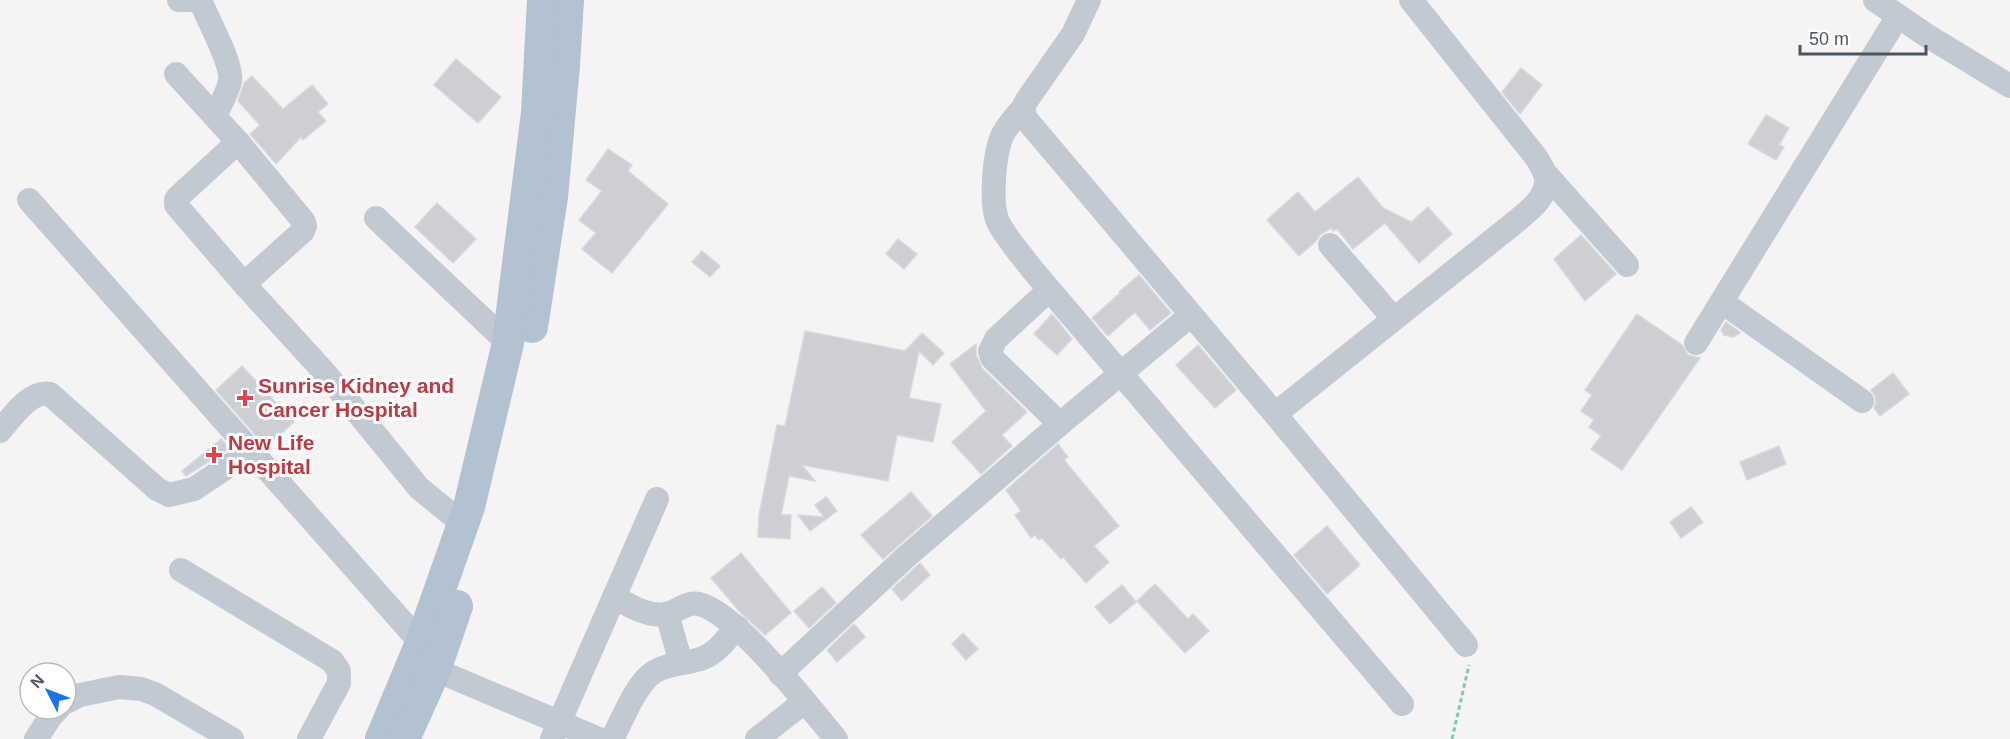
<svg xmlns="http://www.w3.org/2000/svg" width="2010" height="739" viewBox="0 0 2010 739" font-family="Helvetica,sans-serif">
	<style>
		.building { fill: #cdcfd5; stroke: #d7d9de; stroke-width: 1.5 }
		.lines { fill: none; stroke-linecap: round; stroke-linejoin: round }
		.path { stroke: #7ad0a6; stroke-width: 3; stroke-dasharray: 4.5 3; stroke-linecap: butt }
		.minor { stroke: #c1cad2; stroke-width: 24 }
		.major { stroke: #b3c2d1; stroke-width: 32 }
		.health-dot { fill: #e0444e; stroke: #fff; stroke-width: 2 }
		.labels { text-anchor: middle; stroke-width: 6; stroke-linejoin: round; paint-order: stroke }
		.health-label { font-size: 21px; font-weight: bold; fill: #be3a42; stroke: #fff; text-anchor: start }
	</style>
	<rect width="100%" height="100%" fill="#f5f3f3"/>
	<!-- building -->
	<g class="building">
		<path d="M 456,59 L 501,97 L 478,123 L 434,85 Z"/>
		<path d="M 1521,68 L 1542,85 L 1520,114 L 1502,92 Z"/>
		<path d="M 252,76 L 283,109 L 312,85 L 328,104 L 318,112 L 326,121 L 303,140 L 301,137 L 276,164 L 250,134 L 260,125 L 238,101 L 244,83 Z"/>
		<path d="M 1766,115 L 1789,128 L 1779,145 L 1784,147 L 1776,160 L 1748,144 Z"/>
		<path d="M 608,149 L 632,165 L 628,171 L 668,204 L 612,273 L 582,249 L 596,233 L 579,220 L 602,191 L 586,180 Z"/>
		<path d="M 1358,177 L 1383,208 L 1411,222 L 1428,207 L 1452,234 L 1419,263 L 1385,223 L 1353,249 L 1337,229 L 1333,231 L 1331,228 L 1320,235 L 1316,241 L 1299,256 L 1267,220 L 1298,192 L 1315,212 Z"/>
		<path d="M 437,203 L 476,239 L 453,263 L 415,227 Z"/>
		<path d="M 1581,235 L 1616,274 L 1585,301 L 1554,259 Z"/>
		<path d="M 898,239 L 917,254 L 904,269 L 886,254 Z"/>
		<path d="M 702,251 L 720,266 L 710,277 L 692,262 Z"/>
		<path d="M 1139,275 L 1171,313 L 1150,330 L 1135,312 L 1108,336 L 1092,318 L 1120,293 L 1119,292 Z"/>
		<path d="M 1052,314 L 1072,339 L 1057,355 L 1034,334 Z"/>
		<path d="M 1637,314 L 1682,345 L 1688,355 L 1700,358 L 1622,470 L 1591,449 L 1601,436 L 1589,427 L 1594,420 L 1581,411 L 1592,395 L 1585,390 Z"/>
		<path d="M 1726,322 L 1740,332 L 1739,334 L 1733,337 L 1724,335 L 1721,330 Z"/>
		<path d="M 805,331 L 905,351 L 922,333 L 944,353 L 933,365 L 919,351 L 909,398 L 941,404 L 933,442 L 897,435 L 888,481 L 802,465 L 815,481 L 789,476 L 781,515 L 791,515 L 790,539 L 758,537 L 759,515 L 777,425 L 785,426 Z"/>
		<path d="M 976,344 L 976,355 L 982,368 L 1027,412 L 1002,435 L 1012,446 L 981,474 L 952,442 L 986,411 L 950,364 Z"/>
		<path d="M 1198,345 L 1236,390 L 1215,408 L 1176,365 Z"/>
		<path d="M 242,366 L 294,422 L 266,447 L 216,390 Z"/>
		<path d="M 1893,373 L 1909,394 L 1880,416 L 1874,408 L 1876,402 L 1875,396 L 1871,390 Z"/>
		<path d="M 221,439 L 230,448 L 186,476 L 182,471 Z"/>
		<path d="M 1058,444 L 1068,457 L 1064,460 L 1119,526 L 1094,546 L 1109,562 L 1086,583 L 1063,557 L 1061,559 L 1042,538 L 1039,540 L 1035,535 L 1031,538 L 1015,515 L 1021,511 L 1006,490 Z"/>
		<path d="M 1779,446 L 1786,464 L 1747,480 L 1740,462 Z"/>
		<path d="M 911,492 L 932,516 L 883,559 L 861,535 Z"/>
		<path d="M 826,497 L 837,511 L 810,531 L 798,515 L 824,517 L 815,505 Z"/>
		<path d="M 1691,507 L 1703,522 L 1681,538 L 1670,522 Z"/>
		<path d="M 1327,526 L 1360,565 L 1327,594 L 1294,555 Z"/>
		<path d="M 741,553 L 791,613 L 765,635 L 740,612 L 711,578 Z"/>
		<path d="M 920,563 L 930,575 L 902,601 L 892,589 Z"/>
		<path d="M 1155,584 L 1188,619 L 1193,614 L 1209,631 L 1185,653 L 1137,601 Z"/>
		<path d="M 1122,585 L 1136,602 L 1110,624 L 1095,607 Z"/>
		<path d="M 822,587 L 836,603 L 809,628 L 794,611 Z"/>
		<path d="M 854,624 L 865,637 L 837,662 L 827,650 Z"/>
		<path d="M 963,633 L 978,649 L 966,660 L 952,644 Z"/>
	</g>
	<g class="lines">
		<!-- path -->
		<path class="path" d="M 1452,739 L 1469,665"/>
		<!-- minor -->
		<g class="minor">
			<path d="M 179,0 L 198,0"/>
			<path d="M 200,0 C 207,18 233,64 230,81 C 228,92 220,105 215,116"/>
			<path d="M 1089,0 L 1073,34 L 1027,100 L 1023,108 L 1026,119 L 1275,414 L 1466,645"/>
			<path d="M 1875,0 L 1926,35 L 2010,86"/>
			<path d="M 176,74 L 238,142 L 304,222 L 305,226 L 303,231 L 244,284"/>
			<path d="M 1023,108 C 1016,116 1008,125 1003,134 C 994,152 990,204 998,222 C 1006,238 1020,253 1031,268 L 1402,704"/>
			<path d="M 238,142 L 178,197 L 176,200 L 176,205 L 244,284 L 326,374 L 419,488 L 463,524"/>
			<path d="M 1545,173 L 1627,265"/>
			<path d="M 29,200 L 421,643"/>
			<path d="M 376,218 L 508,343"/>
			<path d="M 1330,245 L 1394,319"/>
			<path d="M 1049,290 L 996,339 L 990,351 L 992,358 L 1060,424"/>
			<path d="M 1722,302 L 1862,401"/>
			<path d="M 1696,343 L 1898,16"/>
			<path d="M 1275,414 L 1508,228 C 1523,215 1552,197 1545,174 C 1543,168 1539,162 1536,157 L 1411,0"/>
			<path d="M 0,431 C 12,417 30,390 50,394 L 157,489 L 169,495 L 194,489 L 251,451"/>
			<path d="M 181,570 L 332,661 L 339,671 L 339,683 L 309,739"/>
			<path d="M 614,597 C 629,605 647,617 665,614 C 678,612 686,601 699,604 C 737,613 809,707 836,739"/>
			<path d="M 667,614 L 681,663"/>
			<path d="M 419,663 L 599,739"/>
			<path d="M 780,674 L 907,556 L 1060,424 L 1191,315"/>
			<path d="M 66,702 L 80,695 L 119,687 L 141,689 L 155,694 L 232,739"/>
			<path d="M 36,739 L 51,716 L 58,709"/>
			<path d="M 552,739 L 657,499"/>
			<path d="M 612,739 C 622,721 636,683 654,672 C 668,663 687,664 703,658 C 717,653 727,638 737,627"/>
			<path d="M 757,739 L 804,702"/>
		</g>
		<!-- major -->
		<g class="major">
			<path d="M 532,327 L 552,197 L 564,65 L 568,0"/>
			<path d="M 381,739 L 421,643 L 469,507 L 508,343 L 537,113 L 543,0"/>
			<path d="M 404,739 L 435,670 L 457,606"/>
		</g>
	</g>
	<!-- markers -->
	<g class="health-dot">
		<path d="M242 389h6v6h6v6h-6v6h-6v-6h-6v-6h6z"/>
		<path d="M211 446h6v6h6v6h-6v6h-6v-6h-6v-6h6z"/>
	</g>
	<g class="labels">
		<!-- health labels -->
		<g class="health-label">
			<text x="258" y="393">Sunrise Kidney and<tspan x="258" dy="24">Cancer Hospital</tspan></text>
			<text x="228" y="450">New Life<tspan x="228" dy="24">Hospital</tspan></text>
		</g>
	</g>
	<!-- north arrow -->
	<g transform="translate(48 691) rotate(312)"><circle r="28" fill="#ffffff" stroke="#b7bbc0" stroke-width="1.5"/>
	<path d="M0-4.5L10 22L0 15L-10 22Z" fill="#1a73e8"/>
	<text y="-9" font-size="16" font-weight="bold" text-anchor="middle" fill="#4a5661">N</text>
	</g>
	<!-- scale -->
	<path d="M1800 45v9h126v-9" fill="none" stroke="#4a5661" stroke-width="3"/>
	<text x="1809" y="45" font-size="18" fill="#4a5661" stroke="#ffffff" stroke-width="4.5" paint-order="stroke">50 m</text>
</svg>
